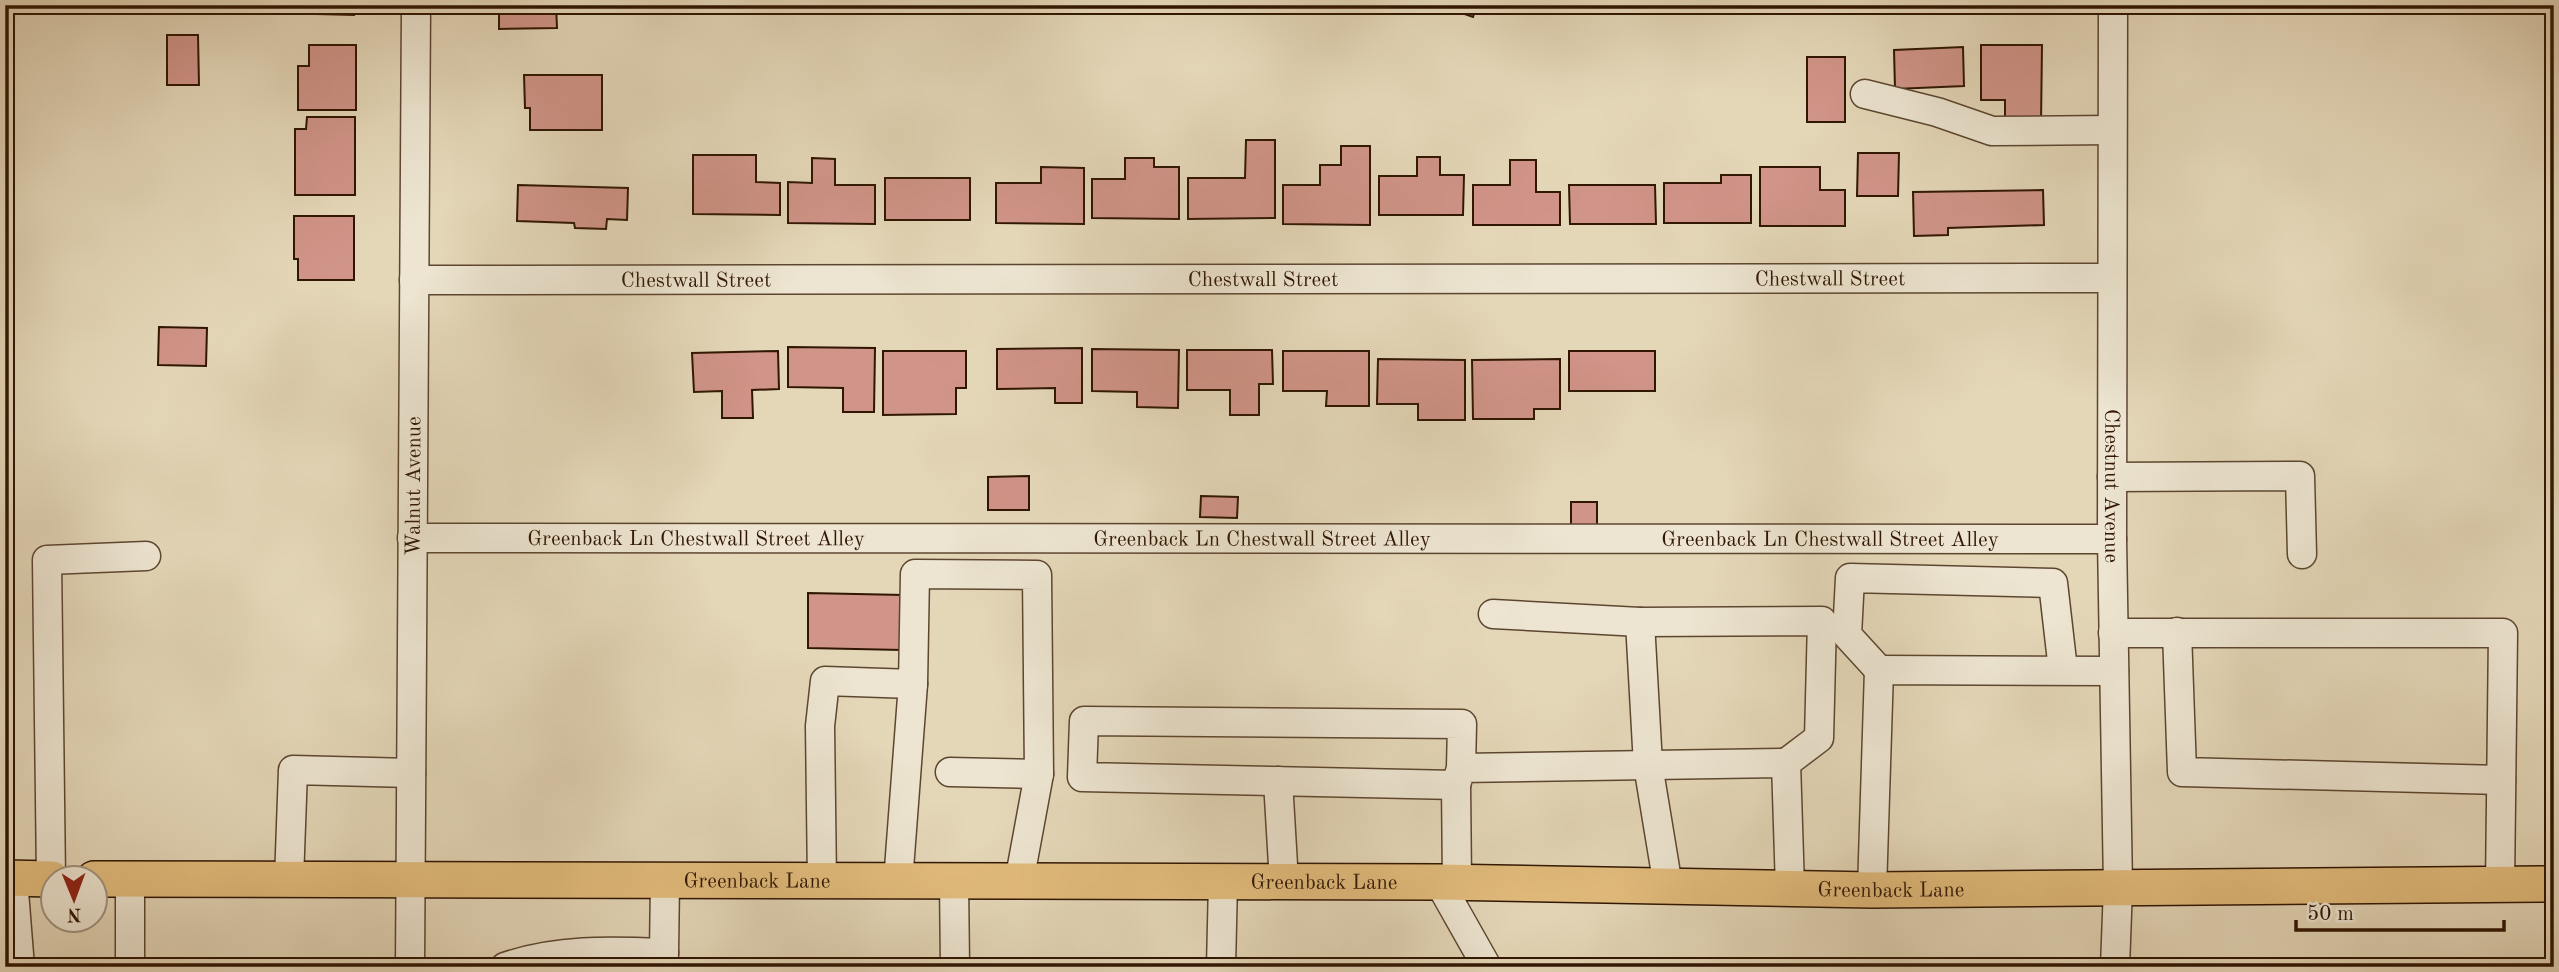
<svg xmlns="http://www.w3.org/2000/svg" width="2559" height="972" viewBox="0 0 2559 972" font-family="'Old Standard TT',serif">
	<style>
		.building { fill: #d09488; stroke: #301603; stroke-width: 2 }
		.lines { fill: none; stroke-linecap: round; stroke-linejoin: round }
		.minor-casing { stroke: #5d4630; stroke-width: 31 }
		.major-casing { stroke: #301603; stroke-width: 38 }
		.minor { stroke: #ede5d1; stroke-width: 28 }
		.major { stroke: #e2bc7c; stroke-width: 35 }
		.labels { text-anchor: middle; stroke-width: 7; stroke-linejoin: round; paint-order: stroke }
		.street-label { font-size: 21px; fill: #301603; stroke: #ede5d1 }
	</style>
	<rect width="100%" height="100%" fill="#e4d7b8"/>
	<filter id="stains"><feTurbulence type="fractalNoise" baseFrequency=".00286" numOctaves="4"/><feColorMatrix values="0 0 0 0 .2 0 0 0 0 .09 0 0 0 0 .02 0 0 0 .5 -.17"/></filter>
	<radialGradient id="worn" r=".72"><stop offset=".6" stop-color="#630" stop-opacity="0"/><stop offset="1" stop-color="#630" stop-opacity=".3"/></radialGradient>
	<!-- building -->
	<g class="building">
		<path d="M 317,5 L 355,5 L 354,15 L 317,14 Z"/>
		<path d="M 499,5 L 556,5 L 557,28 L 499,29 Z"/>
		<path d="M 1439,5 L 1477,5 L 1473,17 Z"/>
		<path d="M 1737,5 L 1777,5 L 1777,9 L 1737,8 Z"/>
		<path d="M 167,35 L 198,35 L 199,85 L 167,85 Z"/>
		<path d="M 309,45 L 356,45 L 356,110 L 298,110 L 298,66 L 309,66 Z"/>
		<path d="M 1981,45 L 2042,45 L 2041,124 L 2005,124 L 2005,100 L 1981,100 Z"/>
		<path d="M 1963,47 L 1964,86 L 1895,89 L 1894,50 Z"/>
		<rect x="1807" y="57" width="38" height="65"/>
		<path d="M 524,75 L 602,75 L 602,130 L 530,130 L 530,108 L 525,108 Z"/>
		<path d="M 307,117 L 355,117 L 355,195 L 295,195 L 295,129 L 306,129 Z"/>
		<path d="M 1246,140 L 1275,140 L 1275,218 L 1188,219 L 1188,178 L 1245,178 Z"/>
		<path d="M 1341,146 L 1370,146 L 1370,225 L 1283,224 L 1283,185 L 1320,185 L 1320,165 L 1341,165 Z"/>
		<path d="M 1858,153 L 1899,153 L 1898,196 L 1857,196 Z"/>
		<path d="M 693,155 L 756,155 L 756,182 L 780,183 L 780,215 L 693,214 Z"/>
		<path d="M 1417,157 L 1440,157 L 1440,175 L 1464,175 L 1463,215 L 1379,215 L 1379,176 L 1417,176 Z"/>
		<path d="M 812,158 L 835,159 L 835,185 L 875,185 L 875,224 L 788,223 L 788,182 L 812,183 Z"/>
		<path d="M 1125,158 L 1154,158 L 1154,167 L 1179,167 L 1179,219 L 1092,218 L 1092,179 L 1125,179 Z"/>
		<path d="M 1510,160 L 1536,160 L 1536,192 L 1560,192 L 1560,225 L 1473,225 L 1473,185 L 1510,185 Z"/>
		<path d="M 1041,167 L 1084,168 L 1084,224 L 996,223 L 996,183 L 1041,183 Z"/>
		<path d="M 1760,167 L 1820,167 L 1820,190 L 1845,190 L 1845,226 L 1760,226 Z"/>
		<path d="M 1721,175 L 1751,175 L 1751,223 L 1664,223 L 1664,183 L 1721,183 Z"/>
		<rect x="885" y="178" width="85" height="42"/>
		<path d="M 518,185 L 628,188 L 627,220 L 607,219 L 606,229 L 575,228 L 574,223 L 517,221 Z"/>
		<path d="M 1569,185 L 1655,185 L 1656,224 L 1570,224 Z"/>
		<path d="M 2043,190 L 2044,225 L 1948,228 L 1948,235 L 1914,236 L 1913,192 Z"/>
		<path d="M 294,216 L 354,216 L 354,280 L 298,280 L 298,259 L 294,259 Z"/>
		<path d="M 159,327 L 207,328 L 206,366 L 158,365 Z"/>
		<path d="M 788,347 L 875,348 L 874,412 L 843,412 L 843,388 L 788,387 Z"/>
		<path d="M 1082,348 L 1082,403 L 1055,403 L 1055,388 L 997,389 L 997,349 Z"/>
		<path d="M 1092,349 L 1179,350 L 1178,408 L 1137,407 L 1137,392 L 1092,391 Z"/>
		<path d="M 1187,350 L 1272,350 L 1273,384 L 1259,384 L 1259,415 L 1230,415 L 1230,390 L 1187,390 Z"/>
		<path d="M 778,351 L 779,389 L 752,390 L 753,418 L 722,418 L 722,391 L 694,392 L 692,353 Z"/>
		<path d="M 883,351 L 966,351 L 966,388 L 956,388 L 956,414 L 883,415 Z"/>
		<path d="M 1283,351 L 1369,351 L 1369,406 L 1326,406 L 1327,391 L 1283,391 Z"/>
		<rect x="1569" y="351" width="86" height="40"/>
		<path d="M 1378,359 L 1465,360 L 1465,420 L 1418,420 L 1418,404 L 1377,404 Z"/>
		<path d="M 1560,359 L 1560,409 L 1534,409 L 1534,419 L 1473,419 L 1472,360 Z"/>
		<path d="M 1029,476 L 1029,510 L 988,510 L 988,477 Z"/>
		<path d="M 1201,496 L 1238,497 L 1237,518 L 1200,517 Z"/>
		<rect x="1571" y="502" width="26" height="25"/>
		<path d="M 808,593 L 904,595 L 902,650 L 808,648 Z"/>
	</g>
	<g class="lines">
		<!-- minor casing -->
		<g class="minor-casing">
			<g id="minor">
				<path id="s1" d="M 2113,5 L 2112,539 L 2118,887 L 2115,967"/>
				<path d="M 1865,94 L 1937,112 L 1992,131 L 2112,130"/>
				<path id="s2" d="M 414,280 L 2112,278"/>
				<path d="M 2112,477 L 2300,476 L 2302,554"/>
				<path id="s3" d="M 412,538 L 2112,539"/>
				<path d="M 1493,614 L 1640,622"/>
				<path d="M 2177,632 L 2182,772 L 2501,780"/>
				<path d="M 2113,633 L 2503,633 L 2500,886"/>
				<path d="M 1879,670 L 1847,635 L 1850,578 L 2053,583 L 2063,670"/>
				<path d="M 1461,768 L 1456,785 L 1082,777 L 1084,721 L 1462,724 L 1461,768 L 1786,763 L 1790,888"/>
				<path d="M 950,772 L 1039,774"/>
				<path d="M 1278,781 L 1284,882"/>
				<path d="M 1456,785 L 1457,882"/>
				<path d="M 13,879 L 20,967"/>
				<path d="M 51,879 L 47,560 L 146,556"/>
				<path d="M 289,880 L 293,770 L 411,773"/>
				<path d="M 822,882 L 820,726 L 825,681 L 913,684 L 915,574 L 1037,575 L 1039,774 L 1019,882"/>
				<path d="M 898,882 L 913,684"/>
				<path d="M 954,882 L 955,967"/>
				<path d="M 1439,882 L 1487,967"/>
				<path d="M 1668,886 L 1648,765 L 1640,622 L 1822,621 L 1819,738 L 1786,763"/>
				<path d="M 1872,890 L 1879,670 L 2114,671"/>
				<path d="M 664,953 L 665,881"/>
				<path d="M 130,967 L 130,879"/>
				<path id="s4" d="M 410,967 L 416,5"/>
				<path d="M 505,967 C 557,949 609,951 664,953 L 663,967"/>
				<path d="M 1221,967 L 1223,882"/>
			</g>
		</g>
		<!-- major casing -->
		<g class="major-casing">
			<g id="major">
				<path d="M 5,878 L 52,879"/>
				<path id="s5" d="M 94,879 L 1439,882 L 1872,890 L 2554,884"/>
			</g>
		</g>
		<!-- minor -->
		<use href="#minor" class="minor"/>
		<!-- major -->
		<use href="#major" class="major"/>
	</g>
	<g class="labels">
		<!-- street labels -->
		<g class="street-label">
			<text dy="7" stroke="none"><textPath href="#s2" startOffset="1416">Chestwall Street</textPath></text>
			<text dy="7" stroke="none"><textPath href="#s2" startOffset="849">Chestwall Street</textPath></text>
			<text dy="7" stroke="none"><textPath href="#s2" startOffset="282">Chestwall Street</textPath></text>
			<text dy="7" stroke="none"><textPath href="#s4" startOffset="481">Walnut Avenue</textPath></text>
			<text dy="7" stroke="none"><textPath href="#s1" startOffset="481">Chestnut Avenue</textPath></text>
			<text dy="7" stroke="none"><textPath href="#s3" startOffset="284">Greenback Ln Chestwall Street Alley</textPath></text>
			<text dy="7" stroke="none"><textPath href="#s3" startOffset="850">Greenback Ln Chestwall Street Alley</textPath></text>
			<text dy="7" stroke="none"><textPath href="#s3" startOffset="1418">Greenback Ln Chestwall Street Alley</textPath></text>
			<text dy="7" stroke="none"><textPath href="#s5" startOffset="663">Greenback Lane</textPath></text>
			<text dy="7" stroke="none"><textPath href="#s5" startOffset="1230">Greenback Lane</textPath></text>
			<text dy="7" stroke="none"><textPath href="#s5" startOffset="1797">Greenback Lane</textPath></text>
		</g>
	</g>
	<!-- margin -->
	<rect width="2559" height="972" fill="none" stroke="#e4d7b8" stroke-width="28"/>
	<rect x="7" y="7" width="2545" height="958" fill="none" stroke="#301603" stroke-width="3.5"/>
	<rect x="14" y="14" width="2531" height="944" fill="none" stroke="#301603" stroke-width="2"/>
	<!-- north arrow -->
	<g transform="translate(74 899) rotate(179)"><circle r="33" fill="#ede5d1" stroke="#a1927f" stroke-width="2"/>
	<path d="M0-5L12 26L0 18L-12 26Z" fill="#8f2418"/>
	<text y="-10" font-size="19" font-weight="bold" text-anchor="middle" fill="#301603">N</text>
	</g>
	<!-- scale -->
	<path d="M2296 920v10h208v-10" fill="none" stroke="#301603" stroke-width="3.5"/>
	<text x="2307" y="920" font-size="21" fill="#301603" stroke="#ede5d1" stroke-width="5" paint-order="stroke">50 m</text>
	<rect width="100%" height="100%" filter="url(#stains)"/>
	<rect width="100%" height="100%" fill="url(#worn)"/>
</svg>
